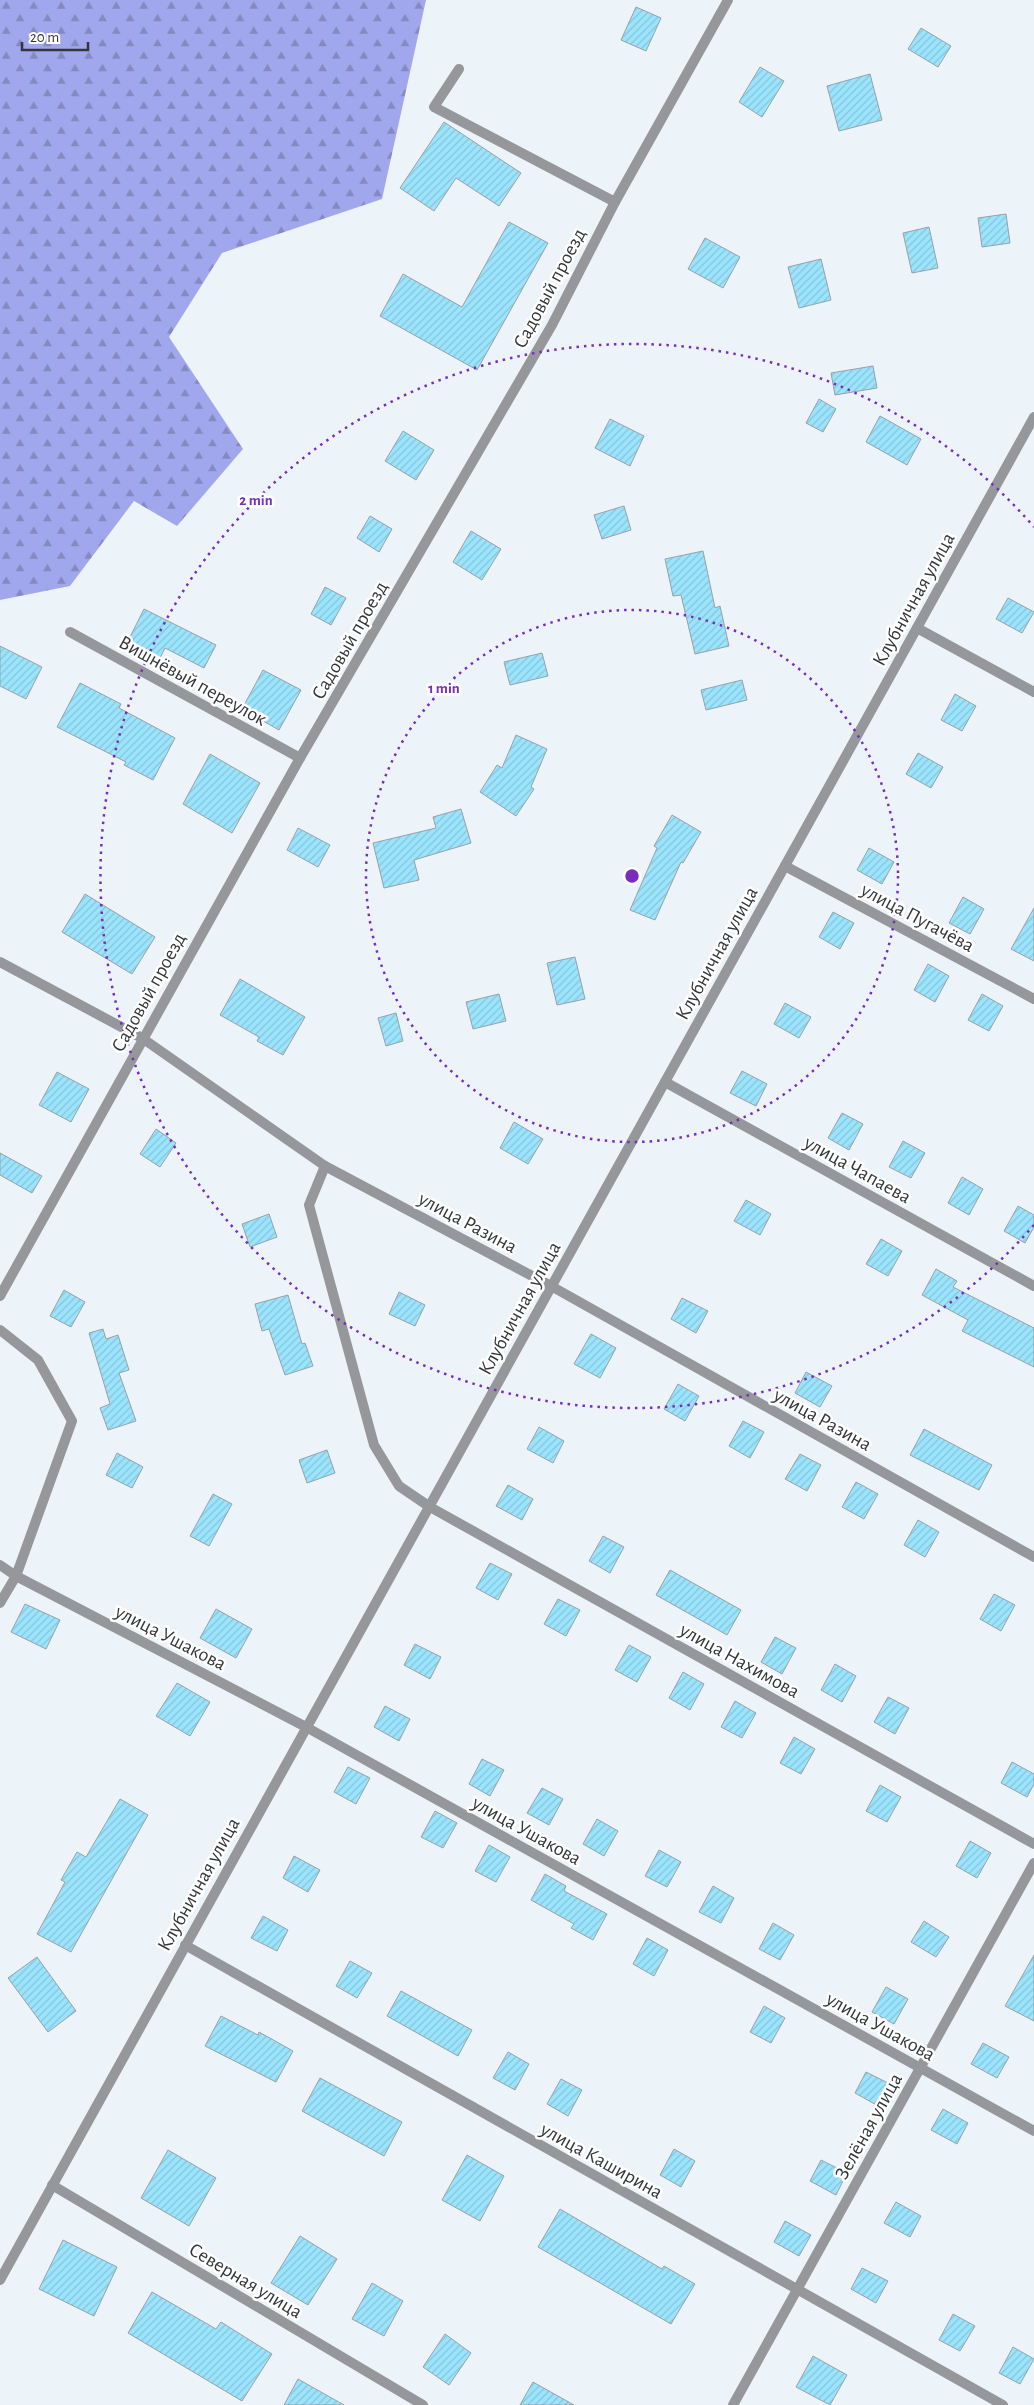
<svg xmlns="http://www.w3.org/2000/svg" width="1034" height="2405" viewBox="0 0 1034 2405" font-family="'Alegreya Sans',sans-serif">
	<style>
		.forest { fill: url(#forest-firs) }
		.building { fill: url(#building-hatch); stroke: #98a1a5 }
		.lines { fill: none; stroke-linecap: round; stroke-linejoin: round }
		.street { stroke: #95979b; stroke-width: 10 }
		.ring { fill: none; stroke: #7b2cbf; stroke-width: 2.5; stroke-dasharray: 2.5 5 }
		.labels { text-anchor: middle; stroke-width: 5; stroke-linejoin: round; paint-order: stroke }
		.street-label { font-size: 20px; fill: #34373a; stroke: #fff }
		.centre { fill: #7b2cbf; stroke: #fff; stroke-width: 2.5 }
		.ring-label { font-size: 15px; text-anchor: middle; font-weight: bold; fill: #7b2cbf; stroke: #fff; stroke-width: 5; stroke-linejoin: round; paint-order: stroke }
	</style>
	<defs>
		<pattern id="forest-firs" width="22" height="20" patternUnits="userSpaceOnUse" patternTransform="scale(1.25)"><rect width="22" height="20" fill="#a1a7ec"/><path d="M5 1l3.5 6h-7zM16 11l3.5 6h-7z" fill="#8489c0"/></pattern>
		<pattern id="building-hatch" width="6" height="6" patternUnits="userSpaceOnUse" patternTransform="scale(1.25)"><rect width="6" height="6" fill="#9be4fd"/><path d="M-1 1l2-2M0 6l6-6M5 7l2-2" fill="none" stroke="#86c4da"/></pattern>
	</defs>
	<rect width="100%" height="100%" fill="#ecf4fa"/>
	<!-- forest -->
	<path class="forest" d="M 0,0 L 426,0 L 382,199 L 222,253 L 169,337 L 243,449 L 177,526 L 134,501 L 70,586 L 0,600 Z"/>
	<!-- building -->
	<g class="building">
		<path d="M 636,7 L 661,18 L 646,51 L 621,40 Z"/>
		<path d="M 921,28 L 951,46 L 938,67 L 908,49 Z"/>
		<path d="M 760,67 L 784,81 L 762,117 L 739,102 Z"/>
		<path d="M 870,74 L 882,120 L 839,131 L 827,86 Z"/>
		<path d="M 444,122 L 521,173 L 499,206 L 456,178 L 434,211 L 400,188 Z"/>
		<path d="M 1006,214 L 1010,243 L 982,247 L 978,218 Z"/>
		<path d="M 509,222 L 548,243 L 477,370 L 380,316 L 403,274 L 462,307 Z"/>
		<path d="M 929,227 L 938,268 L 912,273 L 903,233 Z"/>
		<path d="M 705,238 L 740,257 L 723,288 L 688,269 Z"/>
		<path d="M 821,259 L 831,300 L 799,308 L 788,267 Z"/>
		<path d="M 873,366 L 877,388 L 835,395 L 831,373 Z"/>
		<path d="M 819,399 L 836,409 L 823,432 L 806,423 Z"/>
		<path d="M 880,416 L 921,439 L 907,465 L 866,442 Z"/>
		<path d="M 610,419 L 644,436 L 630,466 L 595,448 Z"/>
		<path d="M 403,431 L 434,450 L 416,480 L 385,461 Z"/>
		<path d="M 624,506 L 631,530 L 602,539 L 594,515 Z"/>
		<path d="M 370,516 L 392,529 L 379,552 L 357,538 Z"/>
		<path d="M 471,531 L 501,549 L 482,580 L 453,562 Z"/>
		<path d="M 703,551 L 715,608 L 720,606 L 729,646 L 695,654 L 681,595 L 673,596 L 665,559 Z"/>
		<path d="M 325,587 L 346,598 L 331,625 L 311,614 Z"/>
		<path d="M 1008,598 L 1034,612 L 1022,633 L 996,619 Z"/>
		<path d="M 144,609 L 216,645 L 204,668 L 165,648 L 159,660 L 127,643 Z"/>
		<path d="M 0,646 L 42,667 L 26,699 L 0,686 Z"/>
		<path d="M 542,653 L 548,676 L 510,685 L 504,662 Z"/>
		<path d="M 263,670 L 301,690 L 279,730 L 242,709 Z"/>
		<path d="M 742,680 L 747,700 L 706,710 L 701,690 Z"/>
		<path d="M 80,683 L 121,704 L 119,708 L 175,738 L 153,780 L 124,765 L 126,762 L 57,727 Z"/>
		<path d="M 955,694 L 976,706 L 962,731 L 941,720 Z"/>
		<path d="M 516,735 L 547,749 L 531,787 L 534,789 L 516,816 L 480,792 L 497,765 L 502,768 Z"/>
		<path d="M 918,753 L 943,767 L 931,788 L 906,774 Z"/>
		<path d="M 210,754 L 260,783 L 232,833 L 183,804 Z"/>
		<path d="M 461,809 L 471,843 L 414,860 L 419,880 L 384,888 L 373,843 L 436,828 L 433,817 Z"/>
		<path d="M 672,815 L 701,832 L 683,863 L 681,862 L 655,920 L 630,910 L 657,848 L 654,846 Z"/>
		<path d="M 298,828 L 330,845 L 318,867 L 287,850 Z"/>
		<path d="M 869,848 L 894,862 L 882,884 L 857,870 Z"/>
		<path d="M 85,894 L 155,937 L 132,974 L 62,932 Z"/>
		<path d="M 963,897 L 984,909 L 970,934 L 949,923 Z"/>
		<path d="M 1034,908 L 1034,961 L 1011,949 Z"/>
		<path d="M 833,912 L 854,923 L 840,949 L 819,937 Z"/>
		<path d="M 575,957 L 585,999 L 557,1005 L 547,963 Z"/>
		<path d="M 928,964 L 949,976 L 935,1002 L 914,990 Z"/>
		<path d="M 240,979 L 305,1017 L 283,1055 L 257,1041 L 259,1037 L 220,1015 Z"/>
		<path d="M 499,994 L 506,1021 L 473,1029 L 466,1002 Z"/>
		<path d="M 982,994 L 1003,1006 L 989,1031 L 968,1020 Z"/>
		<path d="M 785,1003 L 811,1017 L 799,1038 L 774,1024 Z"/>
		<path d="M 396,1013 L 403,1041 L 386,1046 L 378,1018 Z"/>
		<path d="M 742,1071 L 767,1084 L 756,1106 L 730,1093 Z"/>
		<path d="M 57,1072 L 89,1089 L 71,1122 L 39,1105 Z"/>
		<path d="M 842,1113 L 863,1124 L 849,1150 L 828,1138 Z"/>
		<path d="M 514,1122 L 543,1139 L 528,1164 L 500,1148 Z"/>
		<path d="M 156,1129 L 176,1143 L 160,1167 L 140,1154 Z"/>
		<path d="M 903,1141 L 925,1153 L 911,1178 L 889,1167 Z"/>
		<path d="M 0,1153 L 42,1176 L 32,1193 L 0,1175 Z"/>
		<path d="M 962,1177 L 983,1189 L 969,1215 L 948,1203 Z"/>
		<path d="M 746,1200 L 771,1214 L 760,1235 L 734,1221 Z"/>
		<path d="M 1018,1206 L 1034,1215 L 1034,1227 L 1025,1243 L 1004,1231 Z"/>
		<path d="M 269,1214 L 277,1237 L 250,1247 L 242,1224 Z"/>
		<path d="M 881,1239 L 902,1251 L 888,1276 L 866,1264 Z"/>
		<path d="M 936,1269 L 957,1281 L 953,1287 L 1034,1328 L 1034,1367 L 962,1331 L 968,1320 L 922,1295 Z"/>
		<path d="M 64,1290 L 85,1302 L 71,1327 L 50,1316 Z"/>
		<path d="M 399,1292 L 425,1305 L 415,1326 L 389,1314 Z"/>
		<path d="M 288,1295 L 302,1344 L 305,1343 L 313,1366 L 285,1375 L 269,1329 L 262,1331 L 255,1304 Z"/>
		<path d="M 682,1298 L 708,1311 L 696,1333 L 671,1319 Z"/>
		<path d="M 103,1329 L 106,1339 L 118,1335 L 129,1370 L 119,1373 L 136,1421 L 108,1430 L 100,1408 L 110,1404 L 89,1333 Z"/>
		<path d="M 591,1334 L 616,1348 L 600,1378 L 574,1364 Z"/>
		<path d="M 806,1372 L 832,1386 L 820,1407 L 795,1393 Z"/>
		<path d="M 678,1384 L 699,1396 L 685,1421 L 664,1409 Z"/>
		<path d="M 743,1421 L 764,1432 L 750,1458 L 729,1446 Z"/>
		<path d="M 539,1427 L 564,1441 L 553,1463 L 527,1449 Z"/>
		<path d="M 924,1429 L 992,1465 L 979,1490 L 910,1455 Z"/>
		<path d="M 327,1450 L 335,1473 L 307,1483 L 299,1460 Z"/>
		<path d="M 117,1453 L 143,1467 L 132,1488 L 106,1475 Z"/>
		<path d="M 800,1454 L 821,1465 L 807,1491 L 785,1479 Z"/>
		<path d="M 856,1482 L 878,1494 L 864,1519 L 842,1507 Z"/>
		<path d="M 508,1485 L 533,1499 L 522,1520 L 496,1506 Z"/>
		<path d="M 213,1494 L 232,1504 L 209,1546 L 190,1536 Z"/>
		<path d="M 918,1520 L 939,1532 L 925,1557 L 904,1545 Z"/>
		<path d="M 603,1536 L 624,1547 L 610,1573 L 589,1561 Z"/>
		<path d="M 490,1563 L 512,1574 L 498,1600 L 476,1588 Z"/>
		<path d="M 670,1570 L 741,1610 L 727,1635 L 656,1595 Z"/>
		<path d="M 994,1594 L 1015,1605 L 1001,1631 L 980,1619 Z"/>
		<path d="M 558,1599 L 580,1610 L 566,1636 L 544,1624 Z"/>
		<path d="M 25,1604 L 60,1620 L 46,1649 L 11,1632 Z"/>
		<path d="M 216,1609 L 252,1629 L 236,1658 L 200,1638 Z"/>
		<path d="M 775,1637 L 796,1648 L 782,1674 L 761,1662 Z"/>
		<path d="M 415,1644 L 441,1657 L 430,1679 L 404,1665 Z"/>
		<path d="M 629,1645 L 651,1657 L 637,1682 L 615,1670 Z"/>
		<path d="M 835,1664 L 856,1676 L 842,1702 L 821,1690 Z"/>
		<path d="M 683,1672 L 704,1684 L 690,1710 L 669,1698 Z"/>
		<path d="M 177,1683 L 210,1702 L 190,1736 L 156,1716 Z"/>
		<path d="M 888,1697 L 909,1708 L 895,1734 L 874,1722 Z"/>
		<path d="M 735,1701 L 756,1713 L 742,1738 L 721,1727 Z"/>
		<path d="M 385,1706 L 410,1719 L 399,1741 L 374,1727 Z"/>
		<path d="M 794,1737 L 815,1749 L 801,1774 L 780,1763 Z"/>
		<path d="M 482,1759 L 504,1770 L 490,1796 L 469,1784 Z"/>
		<path d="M 1012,1762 L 1034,1774 L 1034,1784 L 1027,1797 L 1001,1783 Z"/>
		<path d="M 348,1767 L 370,1778 L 356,1804 L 334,1792 Z"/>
		<path d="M 880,1785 L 901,1797 L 887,1822 L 866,1811 Z"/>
		<path d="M 542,1788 L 563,1799 L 549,1825 L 527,1813 Z"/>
		<path d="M 120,1799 L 148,1815 L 71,1952 L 37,1934 L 65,1882 L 61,1880 L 77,1852 L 86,1857 Z"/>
		<path d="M 435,1811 L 457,1823 L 443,1848 L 421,1837 Z"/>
		<path d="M 597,1819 L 618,1831 L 604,1856 L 583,1844 Z"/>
		<path d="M 970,1841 L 991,1853 L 977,1878 L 956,1866 Z"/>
		<path d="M 489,1845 L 510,1857 L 496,1882 L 475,1871 Z"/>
		<path d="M 659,1850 L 681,1862 L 667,1887 L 645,1876 Z"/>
		<path d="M 294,1856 L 320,1870 L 308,1892 L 283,1878 Z"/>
		<path d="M 545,1874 L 566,1886 L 564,1891 L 607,1914 L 593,1940 L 571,1928 L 574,1924 L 531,1900 Z"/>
		<path d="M 713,1886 L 734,1898 L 721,1923 L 699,1912 Z"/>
		<path d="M 263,1916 L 288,1930 L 277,1951 L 251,1938 Z"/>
		<path d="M 924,1921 L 949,1937 L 936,1957 L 911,1942 Z"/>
		<path d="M 773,1923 L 794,1935 L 780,1960 L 759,1949 Z"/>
		<path d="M 647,1938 L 668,1950 L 654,1976 L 633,1964 Z"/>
		<path d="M 1034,1955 L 1034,2021 L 1005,2006 Z"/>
		<path d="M 37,1957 L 76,2011 L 48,2032 L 8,1978 Z"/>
		<path d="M 350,1961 L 372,1973 L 357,1998 L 336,1986 Z"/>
		<path d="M 886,1987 L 908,1999 L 894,2024 L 872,2012 Z"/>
		<path d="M 401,1991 L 472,2030 L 458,2056 L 387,2016 Z"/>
		<path d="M 764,2006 L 785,2018 L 771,2043 L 750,2032 Z"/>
		<path d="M 221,2016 L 258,2035 L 259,2032 L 293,2051 L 276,2082 L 205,2046 Z"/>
		<path d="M 983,2043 L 1009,2057 L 997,2078 L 971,2064 Z"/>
		<path d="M 508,2052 L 529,2064 L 515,2090 L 493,2078 Z"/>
		<path d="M 866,2072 L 892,2085 L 880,2107 L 855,2093 Z"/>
		<path d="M 320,2078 L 402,2122 L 384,2156 L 302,2111 Z"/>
		<path d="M 561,2079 L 582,2090 L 568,2116 L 547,2104 Z"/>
		<path d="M 943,2109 L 968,2123 L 957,2144 L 931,2130 Z"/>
		<path d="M 674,2149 L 695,2161 L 681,2187 L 660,2175 Z"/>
		<path d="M 168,2150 L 216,2178 L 189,2226 L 141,2198 Z"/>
		<path d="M 467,2155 L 504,2176 L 480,2221 L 442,2200 Z"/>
		<path d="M 821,2160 L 847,2173 L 836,2195 L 810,2181 Z"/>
		<path d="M 896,2202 L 921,2216 L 910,2237 L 884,2223 Z"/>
		<path d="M 560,2209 L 662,2269 L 664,2266 L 695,2284 L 671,2324 L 538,2247 Z"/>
		<path d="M 785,2221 L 811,2235 L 799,2256 L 774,2242 Z"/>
		<path d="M 300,2236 L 337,2259 L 308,2305 L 271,2283 Z"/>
		<path d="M 63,2240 L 117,2267 L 94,2316 L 39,2289 Z"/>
		<path d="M 862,2268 L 888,2281 L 876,2303 L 851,2289 Z"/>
		<path d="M 372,2283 L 403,2301 L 384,2336 L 352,2319 Z"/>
		<path d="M 152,2292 L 216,2329 L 221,2322 L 272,2354 L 242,2401 L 128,2333 Z"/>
		<path d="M 953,2314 L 975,2326 L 960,2351 L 939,2340 Z"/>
		<path d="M 445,2334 L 471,2353 L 449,2385 L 423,2367 Z"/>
		<path d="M 1013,2347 L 1034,2359 L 1020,2384 L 999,2373 Z"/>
		<path d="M 813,2356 L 847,2375 L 830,2405 L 796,2387 Z"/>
		<path d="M 298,2379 L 344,2405 L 284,2405 Z"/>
		<path d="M 533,2382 L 574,2405 L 520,2405 Z"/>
	</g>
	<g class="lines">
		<!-- street -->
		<g class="street">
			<path d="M 459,69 L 434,107 L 615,202"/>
			<path d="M 917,628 L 1034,692"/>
			<path d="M 70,632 L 300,758"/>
			<path d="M 785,866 L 1034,999"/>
			<path d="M 0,962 L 142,1038 L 325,1166 L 551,1286 L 1034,1557"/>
			<path d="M 665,1082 L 1034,1286"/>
			<path d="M 325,1166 L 309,1205 L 374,1445 L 399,1486 L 430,1507 L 1034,1844"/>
			<path d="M 0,1296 L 300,758 L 552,325 L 615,202 L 728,0"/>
			<path d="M 0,1330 L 38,1360 L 72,1421 L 16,1576 L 0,1603"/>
			<path d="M 0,1565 L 16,1576 L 306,1727 L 1034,2131"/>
			<path d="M 185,1945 L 1003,2405"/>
			<path d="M 52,2185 L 423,2405"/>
			<path d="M 0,2280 L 1034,417"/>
			<path d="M 733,2405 L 1034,1863"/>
		</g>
	</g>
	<!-- distance rings -->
	<g class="ring">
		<circle cx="632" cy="876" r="266"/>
		<path d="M1034 1225A532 532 0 1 1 1034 527"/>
	</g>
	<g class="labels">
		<!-- street labels -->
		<g class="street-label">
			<text transform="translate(549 288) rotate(-62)" y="7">Садовый проезд</text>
			<text transform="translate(913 599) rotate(-61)" y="7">Клубничная улица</text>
			<text transform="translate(349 640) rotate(-60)" y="7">Садовый проезд</text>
			<text transform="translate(193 680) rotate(29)" y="7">Вишнёвый переулок</text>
			<text transform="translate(918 917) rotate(28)" y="7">улица Пугачёва</text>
			<text transform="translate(716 953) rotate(-61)" y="7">Клубничная улица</text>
			<text transform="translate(148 992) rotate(-61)" y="7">Садовый проезд</text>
			<text transform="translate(858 1169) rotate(29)" y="7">улица Чапаева</text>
			<text transform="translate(468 1222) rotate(28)" y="7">улица Разина</text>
			<text transform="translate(519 1308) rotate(-61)" y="7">Клубничная улица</text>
			<text transform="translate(823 1419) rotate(29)" y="7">улица Разина</text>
			<text transform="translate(171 1637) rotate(27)" y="7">улица Ушакова</text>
			<text transform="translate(740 1660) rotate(29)" y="7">улица Нахимова</text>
			<text transform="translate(527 1830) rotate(29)" y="7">улица Ушакова</text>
			<text transform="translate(198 1884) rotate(-61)" y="7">Клубничная улица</text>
			<text transform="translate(881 2026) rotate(29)" y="7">улица Ушакова</text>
			<text transform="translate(868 2126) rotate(-61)" y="7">Зелёная улица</text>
			<text transform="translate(602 2160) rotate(29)" y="7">улица Каширина</text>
			<text transform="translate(246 2280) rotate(31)" y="7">Северная улица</text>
		</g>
	</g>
	<circle cx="632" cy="876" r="8" class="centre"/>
	<g class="ring-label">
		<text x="256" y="505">2 min</text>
		<text x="444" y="693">1 min</text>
	</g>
	<!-- scale -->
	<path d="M22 42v8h66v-8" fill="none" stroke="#34373a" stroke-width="2.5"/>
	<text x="30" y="42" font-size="15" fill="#34373a" stroke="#ffffff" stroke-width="4" paint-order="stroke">20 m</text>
</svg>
